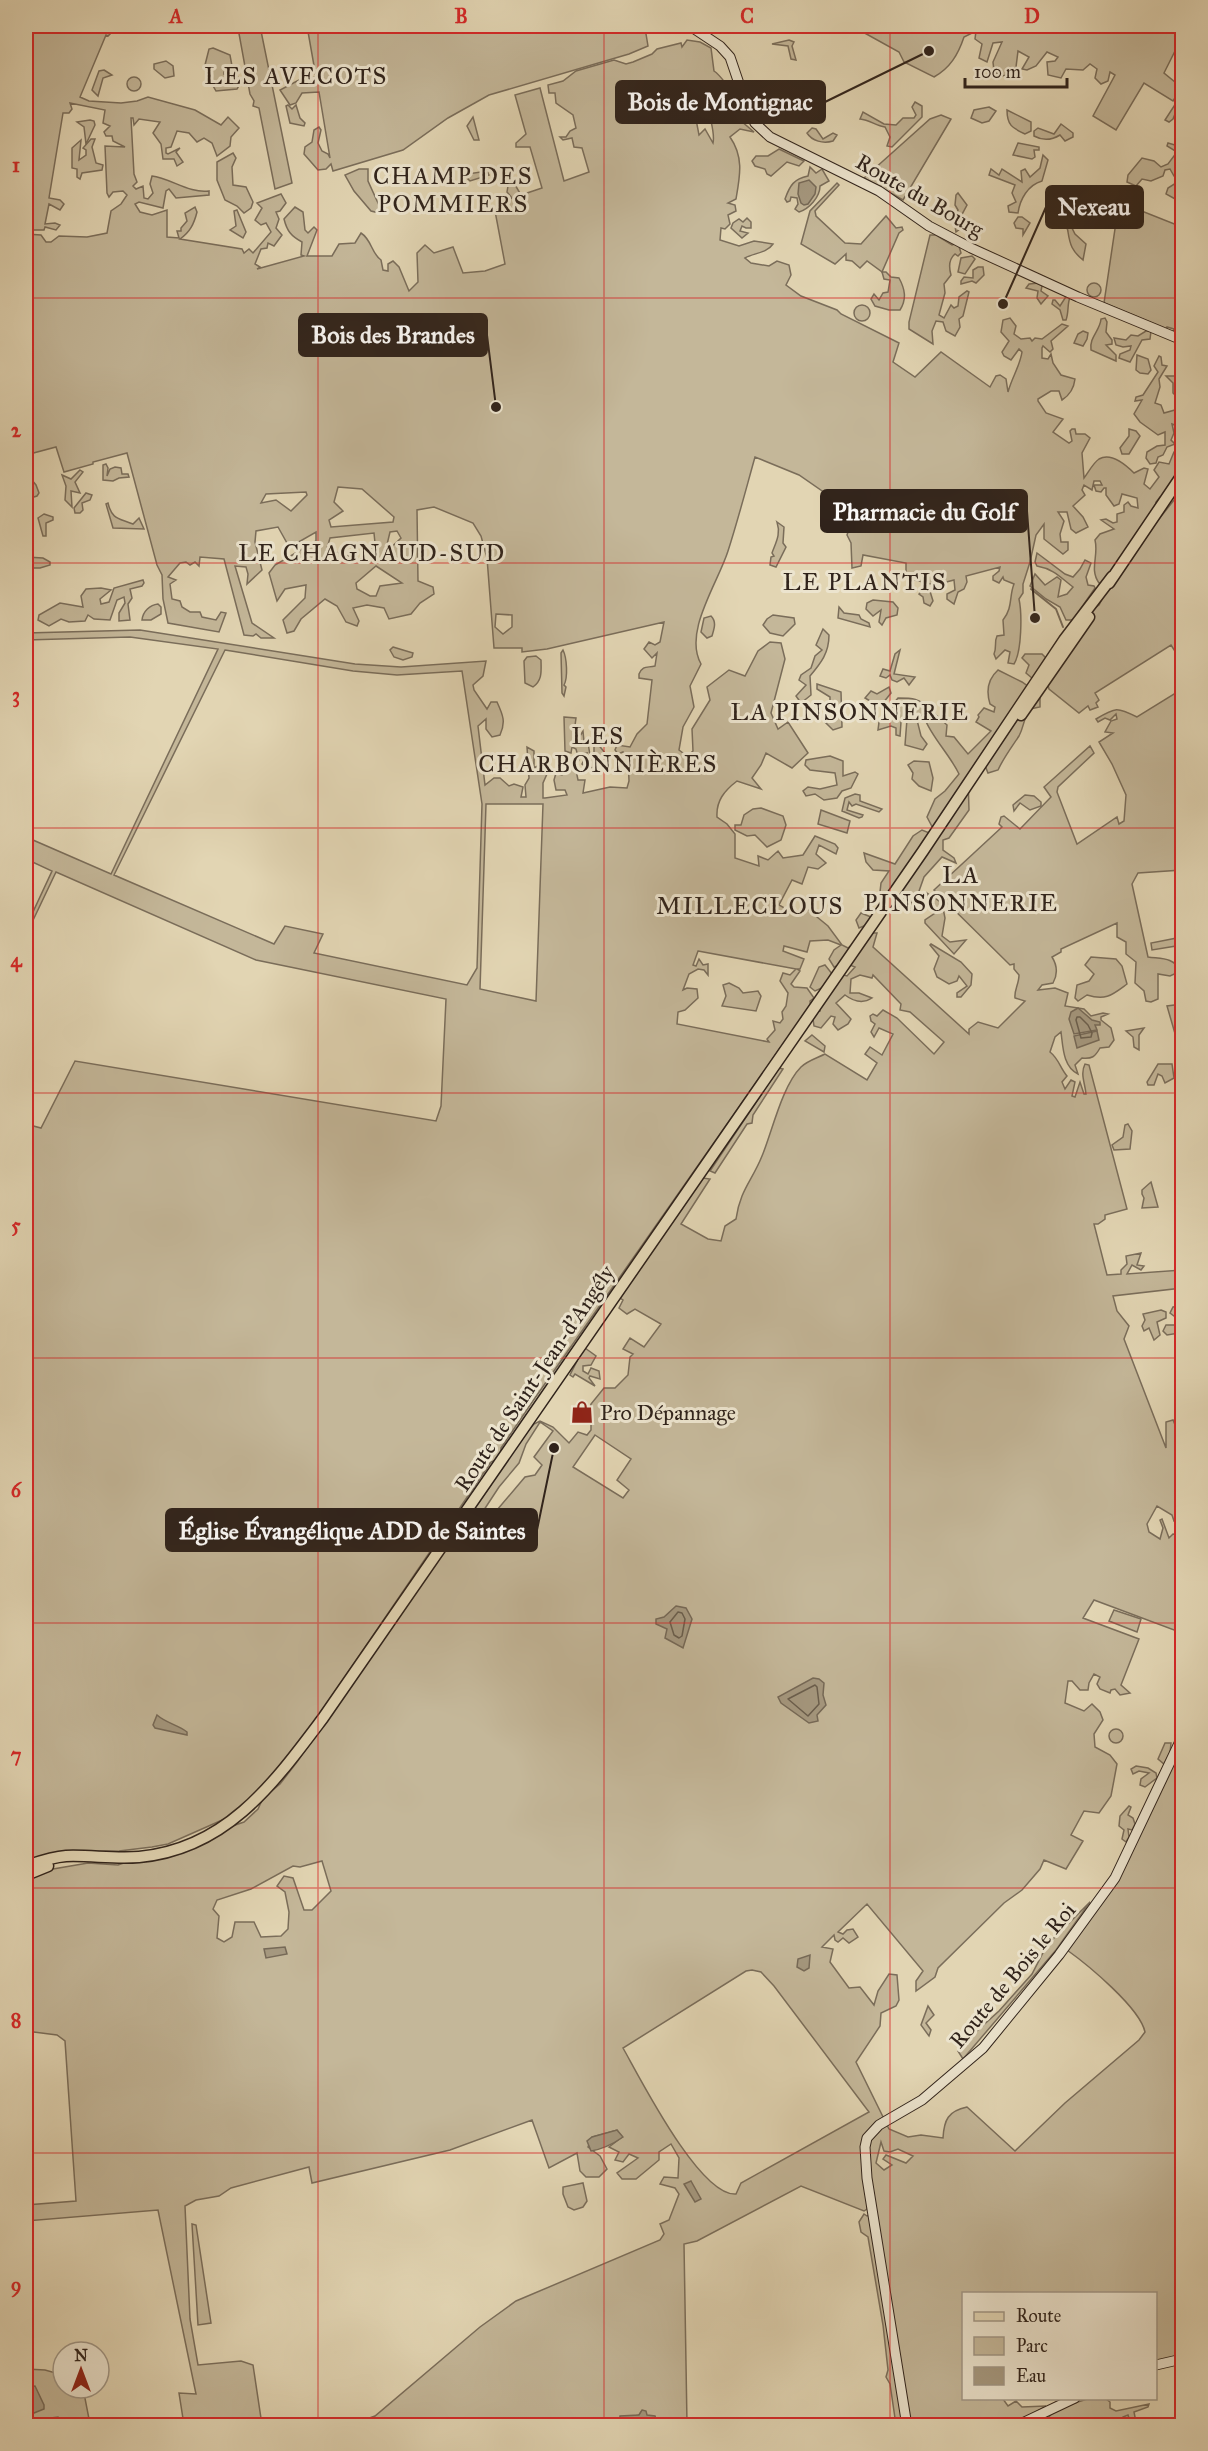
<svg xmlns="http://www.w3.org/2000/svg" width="1208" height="2451" viewBox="0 0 1208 2451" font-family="'IM FELL Great Primer',serif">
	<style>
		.green { fill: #c4b799; stroke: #7a6d5a; stroke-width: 1.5; fill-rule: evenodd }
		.water { fill: #a5987f; stroke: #766957; stroke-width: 1.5 }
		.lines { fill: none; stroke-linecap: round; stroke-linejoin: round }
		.shore { stroke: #6a5e4d; stroke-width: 1.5 }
		.stream { stroke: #766957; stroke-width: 2 }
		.secondary-casing { stroke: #30231b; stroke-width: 11 }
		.primary-casing { stroke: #30231b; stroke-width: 13 }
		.secondary { stroke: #ece4ce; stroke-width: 9 }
		.primary { stroke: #e2d5b3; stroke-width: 10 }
		.grid { fill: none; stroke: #d62828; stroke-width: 1.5; stroke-opacity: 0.55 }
		.labels { text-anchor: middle; stroke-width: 6; stroke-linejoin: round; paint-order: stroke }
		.street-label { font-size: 22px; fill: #30231b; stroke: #ece4ce }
		.poi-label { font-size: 22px; fill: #30231b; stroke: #ece4ce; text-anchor: start }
		.neighbourhood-label { font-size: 24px; letter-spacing: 1.5px; fill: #30231b; stroke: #ece4ce }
		.leader { fill: none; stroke: #30231b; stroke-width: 2 }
		.callout-dot { fill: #30231b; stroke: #ece4ce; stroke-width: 2 }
		.callout { fill: #30231b; stroke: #30231b; stroke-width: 2 }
		.callout-label { font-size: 24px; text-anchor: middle; font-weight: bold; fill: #fff }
		.neatline { fill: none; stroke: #d62828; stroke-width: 2 }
		.grid-label { font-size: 20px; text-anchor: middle; font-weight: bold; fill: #d62828 }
	</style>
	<rect width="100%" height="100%" fill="#e2d5b3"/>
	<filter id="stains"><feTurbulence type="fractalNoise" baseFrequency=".00333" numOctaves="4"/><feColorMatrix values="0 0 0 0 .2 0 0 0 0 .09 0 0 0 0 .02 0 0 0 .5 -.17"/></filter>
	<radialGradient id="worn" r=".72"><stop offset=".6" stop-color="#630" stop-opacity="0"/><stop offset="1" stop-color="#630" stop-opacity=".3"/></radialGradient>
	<!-- green -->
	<g class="green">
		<path d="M 26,26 L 118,26 L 108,36 L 106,35 L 80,97 L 89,101 L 121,103 L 137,101 L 148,97 L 195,110 L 221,125 L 228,117 L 239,128 L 231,137 L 230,146 L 217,156 L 212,143 L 204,138 L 197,142 L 189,133 L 177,131 L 171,147 L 166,148 L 166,153 L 168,154 L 180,148 L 176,152 L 183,162 L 177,166 L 174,159 L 163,159 L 161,144 L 153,133 L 160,122 L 139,119 L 134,125 L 133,118 L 131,118 L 134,174 L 137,182 L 133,186 L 136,189 L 143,186 L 144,198 L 148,199 L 153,193 L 150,184 L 152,176 C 170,178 190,194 209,191 L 209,195 L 176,198 L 169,189 L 166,191 L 163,208 L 139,202 L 135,204 L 140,212 L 152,215 L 167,210 L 167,237 L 179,238 L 177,231 L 181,231 L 181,228 L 187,221 L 185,213 L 195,207 L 197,212 C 194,224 190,232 180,239 L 242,249 L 244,253 L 249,249 L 253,253 L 271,232 L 266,223 L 261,225 L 255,220 L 262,208 L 257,203 L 281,194 L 286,203 L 280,211 L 276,212 L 279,219 L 276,228 L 282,235 L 274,246 L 268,243 L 267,248 L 261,249 L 255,264 L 260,267 L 257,269 L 304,256 L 301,255 L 302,242 C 291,236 287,231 284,219 L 295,207 L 303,212 L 305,230 L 308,233 L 314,227 L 317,230 L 307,256 L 332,256 L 339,244 L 355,243 L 361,233 C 372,240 371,253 381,260 L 383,270 L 388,271 L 388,264 L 393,261 L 399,267 L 409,291 L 418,282 L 417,253 L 425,245 L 434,253 L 453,247 L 463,273 L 485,271 L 505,264 L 495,211 L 507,200 L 512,198 L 507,192 L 508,186 L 514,183 L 521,195 L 542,188 L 530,147 L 516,147 L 516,143 L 526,134 L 515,95 L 540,88 L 564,181 L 589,172 L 582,148 L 574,147 L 572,138 L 563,140 L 560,137 L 566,137 L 570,131 L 576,128 L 573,115 L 556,103 L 555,93 L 549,93 L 548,85 L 563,81 L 576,71 L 614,60 L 626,64 L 633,62 L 652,54 L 657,49 L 681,43 L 682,47 L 687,40 L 700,42 L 711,48 L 714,71 C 723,77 726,87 734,92 L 734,97 L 724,94 L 715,100 L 724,118 L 741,121 L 754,132 L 740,129 L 730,137 C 744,157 740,176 736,199 L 728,203 L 735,205 L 736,211 L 728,215 L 730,224 L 725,229 L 721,228 L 720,240 L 739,246 L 754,241 L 773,244 C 767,253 754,253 745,258 L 751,263 L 769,266 L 777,261 L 789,265 L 791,275 L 786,285 L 801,296 L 837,310 L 841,314 L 899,343 L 893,362 L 915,377 L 941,352 L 990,387 L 996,376 L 1000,375 L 1006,379 L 1008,392 C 1012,377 1020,366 1022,352 L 1019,349 L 1011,360 L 1004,356 L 1002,352 L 1009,341 L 1001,332 L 1003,320 L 1010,318 L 1016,326 L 1014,334 L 1021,339 L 1030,338 L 1032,341 L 1035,338 L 1042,339 L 1062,324 L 1068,326 L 1051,341 L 1053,349 L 1050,352 L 1043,346 L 1042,348 L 1042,358 L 1048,359 L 1051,354 L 1053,363 L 1061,375 L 1075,379 C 1074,388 1070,395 1062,400 L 1059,391 L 1051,391 L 1038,399 L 1038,401 L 1046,413 L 1063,419 L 1053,432 L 1069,443 L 1072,441 L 1070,431 L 1072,429 L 1075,429 L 1076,434 L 1085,434 L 1090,438 L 1082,453 L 1084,478 C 1088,473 1093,463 1099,459 C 1111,452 1126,465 1134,473 L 1144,468 L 1148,469 L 1144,484 L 1150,489 L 1159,477 L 1154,470 L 1159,462 L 1169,464 L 1174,452 L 1182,446 L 1182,476 L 1165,497 L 1160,497 L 1156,502 L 1151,529 L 1182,490 L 1182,662 L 1171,645 L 1095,693 L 1099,700 L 1096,703 L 1098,707 L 1090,710 L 1088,706 L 1079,713 L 1049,689 L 1047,682 L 1042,677 L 1032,678 L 1026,673 L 1029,665 L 1022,658 L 1025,654 L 1042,654 L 1052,664 L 1086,614 L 1099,605 L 1108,588 L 1105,582 L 1099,583 C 1089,569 1099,556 1095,540 L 1100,534 L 1114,529 L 1101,520 L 1106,519 L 1113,523 L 1117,522 L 1117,514 L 1124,512 L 1124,505 L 1128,502 L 1131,506 L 1138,508 L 1137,498 L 1122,494 L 1119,504 L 1114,506 L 1106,495 L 1106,488 L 1104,488 L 1101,492 L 1096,491 L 1094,485 L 1102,485 L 1100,481 L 1094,481 L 1092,490 L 1084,485 L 1082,490 L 1085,495 L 1073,506 L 1083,517 L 1088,527 L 1076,533 L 1071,529 L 1067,512 L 1058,512 L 1064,521 L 1060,534 L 1061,542 L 1068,542 L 1068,550 L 1063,554 L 1044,539 L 1044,524 L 1036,535 L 1030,562 L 1023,584 L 1023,593 L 1019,599 C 1022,613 1022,651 1014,664 L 1008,663 L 1010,652 L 1005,650 L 996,659 L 994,654 C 997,647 994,642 997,636 L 1004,635 L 1003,620 C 1013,608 1009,596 1014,584 L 1004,580 L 1003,577 L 999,583 L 993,580 L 993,576 L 999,571 L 1000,567 L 966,576 L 967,582 L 964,589 L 958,592 L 954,604 L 947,599 L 947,594 L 955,590 L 954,580 L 935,585 L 906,578 L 906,563 L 863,555 L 861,566 L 852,568 L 851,543 L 847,535 L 850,526 L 857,531 L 858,522 L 851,518 L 860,516 L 861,509 L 855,508 L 857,499 L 853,495 L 849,505 L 844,506 L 838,514 L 836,513 L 838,502 L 799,475 L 755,457 C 746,489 738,520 728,551 C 718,583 683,632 701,664 L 690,686 L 694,707 L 683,727 L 679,750 L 687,756 L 693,751 L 692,729 L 710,700 L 707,687 L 729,670 L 745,676 L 758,651 L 770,642 L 781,643 L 785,659 L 771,713 L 778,729 L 788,722 L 808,753 L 792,768 L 766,753 L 761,765 L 752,778 L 761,789 L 737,781 C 724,791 716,801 717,817 L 727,824 L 735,834 L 735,858 L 759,866 L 758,856 L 768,860 L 778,851 L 783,858 L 803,855 L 815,836 L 835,844 L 838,848 L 836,854 L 819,845 L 816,854 L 826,863 L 818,869 L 808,867 L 802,884 L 792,880 L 779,905 L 793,913 L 806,908 L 828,926 L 842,945 L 848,948 L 866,933 L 877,933 L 873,947 L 969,1034 L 969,1029 L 978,1022 L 998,1028 L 1025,1001 L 1015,998 C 1014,990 1019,984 1019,975 L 1014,969 L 1014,964 L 1010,965 L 934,890 L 1002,827 L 999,824 L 1001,817 L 1004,816 L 1020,829 L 1051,797 L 1044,787 L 1090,746 L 1094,753 L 1058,787 L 1057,792 L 1077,844 L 1117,817 L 1119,824 L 1124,821 L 1126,795 L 1112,764 L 1099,742 L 1113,733 L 1105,732 L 1111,721 L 1117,719 L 1116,714 L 1110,720 L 1105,718 L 1098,722 L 1096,719 C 1116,707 1117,707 1137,717 L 1182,689 L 1182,870 L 1138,873 L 1132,884 L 1148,957 C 1162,959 1173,957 1181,971 L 1170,976 L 1158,974 L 1158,999 L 1151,1002 L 1146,1001 L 1144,991 L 1135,983 L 1136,962 L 1126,954 L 1126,942 L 1117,937 L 1117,923 L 1061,949 L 1061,952 L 1052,957 C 1057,965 1058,974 1053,983 L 1042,985 L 1038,990 L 1055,988 L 1068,993 L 1065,1006 L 1084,1009 L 1091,1016 L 1103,1013 L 1108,1014 L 1101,1017 L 1101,1020 L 1111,1028 L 1114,1040 L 1109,1047 L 1100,1048 C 1095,1057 1092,1059 1082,1058 L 1075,1065 L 1078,1074 C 1063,1067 1063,1047 1061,1032 L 1055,1037 L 1050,1052 C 1059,1059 1060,1068 1067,1076 L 1062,1082 L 1065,1089 L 1071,1080 L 1075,1082 L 1072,1096 L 1075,1097 L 1080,1082 L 1084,1094 L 1086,1094 C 1085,1083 1080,1074 1085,1064 L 1089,1065 L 1127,1209 L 1105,1215 L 1105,1219 L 1098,1224 L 1094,1224 L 1107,1275 L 1121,1274 L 1121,1270 L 1127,1264 L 1126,1256 L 1141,1253 L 1137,1265 L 1144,1266 L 1141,1270 L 1132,1265 L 1127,1274 L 1182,1270 L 1182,1288 L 1113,1296 L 1117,1311 L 1129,1326 L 1124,1339 L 1166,1448 L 1166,1422 L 1173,1420 L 1176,1427 L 1182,1428 L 1182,1433 L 1179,1436 L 1182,1443 L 1182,1522 L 1180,1519 L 1174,1521 L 1172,1515 L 1157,1506 L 1147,1524 L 1149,1532 L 1160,1539 L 1163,1528 L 1160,1520 L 1162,1519 L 1169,1538 L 1173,1534 L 1182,1535 L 1182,1633 L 1094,1600 L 1083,1618 L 1139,1639 L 1121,1685 L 1130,1693 L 1120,1695 L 1115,1689 L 1111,1690 L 1110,1693 L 1100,1689 L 1097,1684 L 1100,1677 L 1094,1674 L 1089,1683 L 1088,1690 L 1080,1690 L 1072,1681 L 1068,1681 L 1065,1703 L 1084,1711 L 1092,1704 L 1100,1712 L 1103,1720 L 1094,1734 L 1095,1747 L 1110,1755 L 1117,1764 L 1111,1796 L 1099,1813 L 1084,1811 L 1071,1835 L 1083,1841 L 1066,1869 L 1044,1860 L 1040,1869 L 1022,1890 L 1004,1903 L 938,1968 L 935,1977 L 916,1991 L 916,1981 L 923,1971 L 867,1904 L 838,1932 L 843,1934 L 847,1930 L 853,1929 L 858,1937 L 849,1943 L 843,1938 L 838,1942 L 835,1940 L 834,1935 L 822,1947 L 833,1949 L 830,1962 L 849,1988 L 860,1987 L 874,2005 L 878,1991 L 889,1974 L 897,1975 L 899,2000 L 896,2006 L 881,2013 L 880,2026 L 856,2062 L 889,2129 L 908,2137 L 921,2135 L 943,2138 C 944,2120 948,2111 967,2107 L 1015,2151 L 1065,2103 L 1139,2040 L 1145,2032 C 1140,2008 1088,1965 1067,1950 L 1093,1912 L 1182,1742 L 1182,2356 L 1156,2361 L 1156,2294 L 964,2294 L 964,2398 L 1003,2399 L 1008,2406 L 1016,2401 L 1022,2407 L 1046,2406 L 1023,2420 L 1015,2421 L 1008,2425 L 896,2425 L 890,2384 L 886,2377 L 888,2370 L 883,2325 L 868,2237 L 861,2232 L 859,2222 L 864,2214 L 867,2216 L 875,2213 L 867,2197 L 867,2209 L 864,2211 L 801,2186 L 697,2241 L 684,2244 L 687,2423 L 758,2425 L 655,2425 L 656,2424 L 641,2412 L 639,2415 L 619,2419 L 619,2426 L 353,2424 L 375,2416 L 480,2327 L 516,2301 L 660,2240 L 664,2234 L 660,2224 L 669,2220 L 679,2194 L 675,2188 L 660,2184 L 664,2177 L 678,2178 L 679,2158 L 671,2144 L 659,2152 L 659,2160 L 636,2179 L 622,2179 L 617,2173 L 638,2158 L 629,2154 L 623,2162 L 615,2160 L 619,2152 L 609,2147 L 622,2137 L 617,2130 L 592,2137 L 588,2147 L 600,2156 L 607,2169 L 599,2177 L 586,2177 L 580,2171 L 577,2153 L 549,2168 L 532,2120 L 450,2150 L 312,2183 L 309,2167 L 231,2188 L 219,2196 L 196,2200 L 185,2206 L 190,2319 L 198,2365 L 241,2361 L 253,2365 L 262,2425 L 204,2426 L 204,2423 L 184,2425 L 179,2393 L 196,2394 L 158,2210 L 26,2221 L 26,2205 L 76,2201 L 65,2041 L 57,2035 L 26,2031 L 26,1880 L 53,1869 L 88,1863 L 118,1865 L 244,1822 L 258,1809 L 263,1798 L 280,1784 L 297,1762 L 491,1485 L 489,1481 L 526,1430 L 528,1431 L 534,1424 L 540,1421 L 553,1427 L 569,1443 L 578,1432 L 587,1435 L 591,1430 L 591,1421 L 588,1417 L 591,1404 L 604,1388 L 615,1388 L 628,1375 L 630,1357 L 633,1354 L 623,1349 L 630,1338 L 644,1347 L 661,1324 L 635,1309 L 627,1314 L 619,1308 L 623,1300 L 620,1298 L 703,1178 L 710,1179 L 681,1224 L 708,1239 L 721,1241 L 725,1226 L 736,1219 C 740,1190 752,1181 762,1156 C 772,1132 782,1086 801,1067 C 807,1061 817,1058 825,1054 L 867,1080 L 877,1063 L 865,1054 L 870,1047 L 882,1055 L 893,1034 L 879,1028 L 874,1037 L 871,1032 L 875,1024 L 871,1021 L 870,1016 L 873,1014 L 877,1016 L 883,1010 L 897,1018 L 934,1054 L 944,1042 L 910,1012 L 900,1010 L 901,1004 L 873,975 L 872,978 L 860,975 L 851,979 L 850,993 L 859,993 L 872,998 C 863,1004 853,1001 845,995 L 836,1003 L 851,1019 L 848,1024 L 838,1030 L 833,1024 L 835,1017 L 831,1016 L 821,1028 L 814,1026 L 812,1012 L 820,1011 L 820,1002 L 840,974 L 847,976 L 855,967 L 845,963 L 834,967 L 829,959 L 834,950 L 841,945 L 828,940 L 810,941 L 807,952 L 784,946 L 783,951 L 804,959 L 800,969 L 797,969 L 800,971 L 791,984 L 794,987 L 807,988 L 814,998 L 810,1001 L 811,1009 L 784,1047 L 780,1048 L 774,1057 L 535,1398 L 501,1448 L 501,1453 L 497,1460 L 491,1462 L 306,1734 L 259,1790 L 229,1817 L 168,1844 L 152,1847 L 119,1851 L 63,1852 L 26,1861 L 26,1124 L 41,1128 L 75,1061 L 436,1121 L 441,1106 L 446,999 L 256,960 L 56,872 L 26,935 L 26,927 L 52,871 L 26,859 L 26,837 L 111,874 L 218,649 L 130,637 L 26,640 L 26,633 L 140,630 L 355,664 L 401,667 L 486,661 L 483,676 L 473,685 L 474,690 L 487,709 L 491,702 L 497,702 C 503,715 506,722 500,735 L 492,737 L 486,729 L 486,719 L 478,726 L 485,785 L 494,778 L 500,778 L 509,786 L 514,784 L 523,787 L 521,797 L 526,797 L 525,785 L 529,778 L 527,747 L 534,751 L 534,768 L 543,763 L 547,774 L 543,783 L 543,798 L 545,798 L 567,795 L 565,790 L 556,790 L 554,780 L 556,773 L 562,775 L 570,767 L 576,770 L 578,780 L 585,780 L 583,793 L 610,787 L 627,788 L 629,781 L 628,757 L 623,752 L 618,754 L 615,750 L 617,745 L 630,747 L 637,734 L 647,724 L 652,680 L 639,678 L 639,674 C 643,665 647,668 655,666 L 657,653 L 652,658 L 644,649 L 649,642 L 655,645 L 660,642 L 664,622 L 547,649 L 522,652 L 522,648 L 494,648 L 487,558 L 481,536 L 473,523 L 434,507 L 417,510 L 418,581 L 433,587 L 434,594 L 420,603 L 411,614 L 389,619 L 384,608 L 367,605 L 353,608 L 359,621 L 357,626 L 346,622 L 337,606 L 325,599 L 301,619 L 294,631 L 287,633 L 283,620 L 305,598 L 306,585 L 285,589 L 277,601 L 269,573 L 275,565 L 316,541 L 316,532 L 297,543 L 287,543 L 278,527 L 256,531 L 255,542 L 262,570 L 247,584 L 248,574 L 246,567 L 235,566 L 252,623 L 274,638 L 261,638 L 256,634 L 253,636 L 244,635 L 224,559 L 200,557 L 199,566 L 195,562 L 190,565 L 186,562 L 180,563 L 168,577 L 176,580 L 170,584 L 172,599 L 180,601 L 182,607 L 190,612 L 200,612 L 202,617 L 216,620 L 221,612 L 226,613 L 219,632 L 168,623 L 163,599 L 162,575 L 157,565 L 127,453 L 93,462 L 93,464 L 64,472 L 56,447 L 26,455 L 26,234 L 41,235 L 46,242 L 51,242 L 59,236 L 87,237 L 107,233 L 111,211 L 121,204 L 127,195 L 123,191 L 113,192 L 109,197 L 107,193 L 105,146 L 125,147 L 113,141 L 112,136 L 106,136 L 104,132 L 110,126 L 103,123 L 105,110 L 70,103 L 72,109 L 69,113 L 63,113 L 49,198 L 60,200 L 64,204 L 60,210 L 49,204 L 45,224 L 55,223 L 60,225 L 56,230 L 45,227 L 44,230 L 26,230 ZM 696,101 L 704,101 C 709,109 715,134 713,143 L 705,129 L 699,135 L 694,109 ZM 338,487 L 362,489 L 394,517 L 393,522 L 331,527 L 329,520 L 343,511 L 334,502 ZM 306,492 L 307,495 L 291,511 L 276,500 L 261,503 L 266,494 ZM 397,531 L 401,538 L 385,553 L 390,532 ZM 374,533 L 375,543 L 366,561 L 336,552 L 323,562 L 330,538 ZM 376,566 L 402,583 L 380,586 L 376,596 L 370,596 L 357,589 L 356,583 ZM 496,614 L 512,615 L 512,627 L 503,634 L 495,627 ZM 225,650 L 353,671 L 397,675 L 462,671 L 482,804 L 477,968 L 467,985 L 314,953 L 323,934 L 285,926 L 274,944 L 114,875 ZM 486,804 L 543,804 L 536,1001 L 480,989 ZM 698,951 L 796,969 L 790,975 L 783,973 L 780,981 L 788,993 L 786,1006 L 782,1012 L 783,1019 L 780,1023 L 773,1021 L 775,1030 L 767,1039 L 769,1042 L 677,1024 L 678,1012 L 685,1010 L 698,998 L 697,989 L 687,988 L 683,990 L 689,974 L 698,969 L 704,970 L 708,975 L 708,964 L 703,965 L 699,959 L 696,966 L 693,965 ZM 540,1422 L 553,1431 L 534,1457 L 542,1465 L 535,1475 L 525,1477 L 486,1523 L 478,1519 L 499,1487 L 519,1463 L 526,1444 ZM 595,1435 L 631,1459 L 617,1480 L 629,1490 L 623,1498 L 573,1467 ZM 322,1861 L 331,1891 L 312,1910 L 304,1910 L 293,1878 L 284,1876 L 277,1886 L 285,1892 L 289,1912 L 288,1929 L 281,1936 L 261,1937 L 254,1922 L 235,1922 L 232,1937 L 224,1942 L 217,1938 L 219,1916 L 213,1909 L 217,1900 L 251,1889 L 293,1866 L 300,1867 ZM 752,1970 L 761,1972 L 774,1986 L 869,2112 L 741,2183 L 736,2194 C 700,2197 640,2078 623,2048 L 746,1971 ZM 881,2142 L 884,2151 L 890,2152 L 898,2149 L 913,2156 L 906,2163 L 886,2155 L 883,2159 L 892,2165 L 884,2170 L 876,2163 Z"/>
		<path d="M 202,26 L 260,26 L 292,183 L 275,189 L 259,108 L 253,106 L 254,101 L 250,94 L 238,28 L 205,29 Z"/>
		<path d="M 307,26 L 642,26 L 640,27 L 646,34 L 648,46 L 629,54 L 489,95 L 448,118 L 403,150 L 333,171 L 331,164 L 326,169 L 318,170 L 304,154 L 305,147 L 312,142 L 314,130 L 319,127 L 321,130 L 318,143 L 322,151 L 328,154 L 330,158 L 319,92 L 302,93 L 296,103 L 290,105 L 280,90 L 299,80 L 316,77 Z"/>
		<path d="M 852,26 L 1043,26 L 1046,28 L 1048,26 L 1182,26 L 1182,37 L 1164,73 L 1181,87 L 1173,101 L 1144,83 L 1116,130 L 1093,116 L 1115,75 L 1110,72 L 1108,81 L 1101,84 L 1095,78 L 1097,69 L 1090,64 L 1083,70 L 1066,69 L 1061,78 L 1048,75 L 1047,62 L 1055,61 L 1058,57 L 1047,52 L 1036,66 L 1027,70 L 1022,69 L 1029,57 L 1018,51 L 1016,67 L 1010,71 L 1008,75 L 1001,76 L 994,71 L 993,62 L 1002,42 L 993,43 L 987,62 L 979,58 L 982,44 L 975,39 L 976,31 L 964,37 C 958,55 950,68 934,77 L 904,62 L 899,52 Z"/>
		<path d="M 789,40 L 794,42 L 792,46 L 796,60 L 791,59 L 788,46 L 772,44 Z"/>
		<path d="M 213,48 L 230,55 L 232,66 L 224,72 L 224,74 L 237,76 L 241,82 L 237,89 L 216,91 L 212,84 L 210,68 L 205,65 L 209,49 Z"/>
		<path d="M 166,61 L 173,66 L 174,76 L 165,78 L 154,69 L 154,64 Z"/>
		<path d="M 104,70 L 112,75 L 103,78 L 98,96 L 92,90 L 99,71 Z"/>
		<circle cx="134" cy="84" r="7"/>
		<path d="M 915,102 L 922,106 L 922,117 L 892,147 L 887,146 L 890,137 L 885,127 C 876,126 870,120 860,119 L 863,112 L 884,124 L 896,125 L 903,118 L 914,118 L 916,115 L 912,107 Z"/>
		<path d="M 1176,103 L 1182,104 L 1181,114 L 1175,114 L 1173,119 L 1169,122 L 1165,120 Z"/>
		<path d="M 288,105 L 292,109 L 296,105 L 300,118 L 305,123 L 304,126 L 290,123 L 286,106 Z"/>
		<path d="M 989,107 L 996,111 L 989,121 L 982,123 L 971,118 L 974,110 Z"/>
		<path d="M 1007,110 L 1031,122 L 1031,131 L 1025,134 C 1012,128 1007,125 1007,110 Z"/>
		<path d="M 941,115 L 951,119 L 903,200 L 864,178 L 930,119 Z"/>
		<path d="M 473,117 L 479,140 L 474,140 L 467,126 Z"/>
		<path d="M 90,120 L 94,121 L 95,125 L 86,144 L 84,127 L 77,122 Z"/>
		<path d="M 1061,124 L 1073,133 L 1073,137 L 1065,141 L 1060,135 C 1052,140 1043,141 1034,136 L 1034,131 L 1038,128 L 1054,134 Z"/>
		<path d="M 812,128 L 816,129 L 823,139 L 833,133 L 837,135 L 833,141 C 823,144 812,141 807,133 Z"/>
		<path d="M 91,139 L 95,139 L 92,147 L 96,163 L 103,165 L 102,170 L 82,173 L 80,179 L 77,177 L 77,169 L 72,168 L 72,148 L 81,140 L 79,160 L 86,155 L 86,150 L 83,148 Z"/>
		<path d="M 1018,143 L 1039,147 L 1039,150 L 1034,150 L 1035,157 L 1032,159 L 1013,155 Z"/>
		<path d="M 1168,143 L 1182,147 L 1182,176 L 1174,176 L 1170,169 L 1165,170 L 1163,176 L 1151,181 L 1142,179 L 1136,186 L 1127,182 L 1128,175 L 1142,158 L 1154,161 L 1161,167 L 1168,164 L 1177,152 L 1167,146 Z"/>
		<path d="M 779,149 L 804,161 L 799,166 L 787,162 L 771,176 L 767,174 L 765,169 L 755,166 L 752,161 L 756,156 L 768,156 Z"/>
		<path d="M 233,153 L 236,158 L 232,167 L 233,185 L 246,187 L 253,202 L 251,208 L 244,213 L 237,206 L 225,200 L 217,180 L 217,162 Z"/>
		<path d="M 1043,155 L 1048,160 L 1042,181 C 1028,185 1020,199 1018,213 L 1009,212 L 1008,206 L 1016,202 L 1012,193 L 1015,185 L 989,175 L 991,169 L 999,175 L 1002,169 L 1022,182 L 1021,171 L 1025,169 L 1030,177 L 1040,168 Z"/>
		<path d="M 463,165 L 468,174 L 487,171 L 489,175 L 470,181 L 467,178 Z"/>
		<path d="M 810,167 L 816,173 L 822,169 L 829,181 L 820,186 C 820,197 809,209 799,212 L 795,209 L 798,204 L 797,198 L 791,197 L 790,201 L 787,202 L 785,199 C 790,185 794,179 808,176 Z"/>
		<path d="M 359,169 L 368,169 L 368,181 L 383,214 L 371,211 L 354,191 L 345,175 Z"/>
		<path d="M 1182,179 L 1182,196 L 1177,200 L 1166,194 L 1168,188 Z"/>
		<path d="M 837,183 L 839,185 L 815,211 L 816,216 L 845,243 L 861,244 L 886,216 L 896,228 L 902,227 L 903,230 L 899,233 L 882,272 L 886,272 L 891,277 L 899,278 C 905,289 907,299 900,310 L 889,310 L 875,306 L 871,299 L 874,294 L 879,300 L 883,293 L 888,292 L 890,280 L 884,279 L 882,272 L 867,261 L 860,268 L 852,261 L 846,260 L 846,254 L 835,264 L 801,244 L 810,211 Z"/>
		<path d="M 958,193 L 967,205 L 959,220 L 960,229 L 956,232 L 955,226 L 958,210 L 955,205 L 956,195 Z"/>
		<path d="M 1119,202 L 1182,227 L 1182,336 L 1173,332 L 1174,329 L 1167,327 L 1166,329 L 1104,303 Z"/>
		<path d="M 1079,206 L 1080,211 L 1077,223 L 1070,224 L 1075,234 L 1086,244 L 1083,260 C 1072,251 1070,245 1068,232 C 1068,226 1061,220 1058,215 L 1061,210 L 1066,210 L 1068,218 L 1071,208 Z"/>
		<path d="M 237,210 L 246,232 L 243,238 L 230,230 L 236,226 L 234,211 Z"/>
		<path d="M 1018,217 L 1022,217 L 1030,223 L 1023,235 L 1023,229 L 1016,228 L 1014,223 Z"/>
		<path d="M 747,218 L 751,222 L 751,228 L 746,228 L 742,226 L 740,231 L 748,233 L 742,238 L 731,228 L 733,223 L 739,219 L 743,222 Z"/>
		<path d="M 930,235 L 936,235 L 952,245 L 958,243 L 961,253 L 958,256 L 955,254 C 949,259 949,268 951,275 L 944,284 L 945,293 L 939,315 L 944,318 L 951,305 L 954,308 L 958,306 L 959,297 L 967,291 L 969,292 L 963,316 L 959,319 L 960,327 L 955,336 L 946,331 L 943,322 L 936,321 L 932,331 L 933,344 L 909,329 L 909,322 Z"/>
		<path d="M 972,256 L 975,259 L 965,274 L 958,272 L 961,258 Z"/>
		<path d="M 978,267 L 983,267 L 984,275 L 976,283 L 972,281 L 961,284 L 961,281 L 964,277 L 973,278 L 973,270 Z"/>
		<path d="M 1039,283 L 1042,286 L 1041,291 L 1048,296 L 1041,304 L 1037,298 L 1038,291 L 1026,288 L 1029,284 Z"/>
		<circle cx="1094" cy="290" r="7"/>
		<path d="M 1067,295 L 1070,297 C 1067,305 1069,312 1066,320 L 1063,320 L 1060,310 L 1052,304 L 1053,300 L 1055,300 L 1060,306 Z"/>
		<circle cx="862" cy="313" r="8"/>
		<path d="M 1105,318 L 1107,322 L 1106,332 L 1112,340 L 1112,344 L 1106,345 L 1116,355 L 1116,361 L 1091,350 C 1089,337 1100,331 1101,319 Z"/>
		<path d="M 1083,331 L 1088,333 L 1087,339 L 1083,346 L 1074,343 L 1078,334 Z"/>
		<path d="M 1146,331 L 1151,331 L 1150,339 L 1142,340 L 1130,362 L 1119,358 L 1120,354 L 1130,350 L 1131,346 L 1123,347 L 1116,345 L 1114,338 L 1126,340 L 1131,335 L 1138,336 Z"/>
		<path d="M 1137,355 L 1148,359 L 1151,370 L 1148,374 L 1140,373 L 1136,370 Z"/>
		<path d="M 1159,356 L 1161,357 L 1162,365 L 1167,366 L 1159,379 L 1160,387 L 1155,403 L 1161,405 L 1164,413 L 1182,408 L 1182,424 L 1180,427 L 1172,424 L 1174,433 L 1171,440 L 1175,444 L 1167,447 L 1163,455 L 1158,457 L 1156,463 L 1150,464 L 1146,458 L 1147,452 L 1157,446 L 1165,445 L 1165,432 L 1158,435 L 1140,422 L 1134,414 L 1142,400 L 1135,401 L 1136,397 L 1143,395 L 1158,372 L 1154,366 Z"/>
		<path d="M 1182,371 L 1182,390 L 1177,397 L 1173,393 L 1173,383 L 1166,376 L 1181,376 Z"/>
		<path d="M 1129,429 L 1136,431 L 1140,436 L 1129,454 L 1122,454 L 1120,448 L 1129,436 Z"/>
		<path d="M 106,464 L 108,468 L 107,476 L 110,469 L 115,467 L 121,468 L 122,474 L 128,474 L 129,477 L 119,478 L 113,481 L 103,480 L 103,465 Z"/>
		<path d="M 80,470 L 83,472 L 75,482 L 80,493 L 71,491 L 72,507 L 65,500 L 66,486 L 62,475 L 71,479 Z"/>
		<path d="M 26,473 L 36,485 L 39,493 L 37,496 L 27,499 Z"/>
		<path d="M 86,493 L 92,495 L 90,500 L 82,503 L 83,510 L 80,513 L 75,513 L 74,508 Z"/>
		<path d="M 108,503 C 112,520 119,518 133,524 L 139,518 L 144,529 L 113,528 L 106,504 Z"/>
		<path d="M 44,514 L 53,517 L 53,520 L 46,523 L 46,536 L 43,536 L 38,518 Z"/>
		<path d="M 777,522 L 784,527 L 783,543 L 786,547 L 776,567 L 770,565 L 771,557 L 774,556 L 772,553 C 776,542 781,534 777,522 Z"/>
		<path d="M 1037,553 L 1065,574 L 1073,577 L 1080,569 L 1085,560 L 1091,563 L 1086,577 L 1088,585 L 1094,586 L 1095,588 L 1073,620 L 1066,620 L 1060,607 L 1046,599 L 1030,586 L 1035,574 L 1045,585 L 1057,577 L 1061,580 L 1058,597 L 1067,594 L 1073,587 C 1061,578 1054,569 1037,566 L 1035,562 Z"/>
		<path d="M 26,557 L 43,558 L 50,562 L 50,565 L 40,568 L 26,568 Z"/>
		<path d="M 143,580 L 144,583 L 142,586 L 130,589 L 132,598 L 128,604 L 130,620 L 119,621 L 119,613 L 125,603 L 124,597 L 117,600 L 110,620 L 94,619 L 88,615 L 85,621 L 69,622 L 61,619 L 49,626 L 38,620 L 39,615 L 60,603 L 83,607 L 81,596 L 86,589 L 101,588 L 111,590 L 100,599 L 101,604 L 109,602 L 114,588 Z"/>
		<path d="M 929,588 L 933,601 L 930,606 L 924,603 L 923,597 L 919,594 L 923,589 Z"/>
		<path d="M 873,600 L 893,602 L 898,608 L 897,615 L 886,618 L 882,625 L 879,622 L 881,610 L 873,616 L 866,609 L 867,603 Z"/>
		<path d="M 158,604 L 161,607 L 161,614 L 151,620 L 142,620 C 143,611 150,605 158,604 Z"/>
		<path d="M 839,607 L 844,613 L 859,615 L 861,619 L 869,623 L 870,627 L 838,618 Z"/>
		<path d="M 773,615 L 794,618 L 795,624 L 783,636 L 770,633 L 763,625 L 767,619 Z"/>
		<path d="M 711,616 C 717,622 714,629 712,636 L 707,638 L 701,632 L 704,618 Z"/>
		<path d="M 823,629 L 829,635 C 829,653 821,663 810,676 L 811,695 L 801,703 L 796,696 L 806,685 L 799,680 L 801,675 L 811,668 L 815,656 L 822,650 L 816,645 Z"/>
		<path d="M 393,647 L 413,653 L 412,657 L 403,660 L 394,657 L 390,650 Z"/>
		<path d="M 563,650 C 567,658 568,678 564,685 L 566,687 L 564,696 L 562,693 L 561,653 Z"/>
		<path d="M 900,650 L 894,674 L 915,677 L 909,685 L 904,678 L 897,682 L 892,680 L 890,675 L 886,678 L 880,676 L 883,669 L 890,671 L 895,654 Z"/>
		<path d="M 536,656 L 541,660 C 541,670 543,680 533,687 L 525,683 L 524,661 L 527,657 Z"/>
		<path d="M 998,670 L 1022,682 L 1040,695 L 1040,707 L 1030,709 C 1023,719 1024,727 1019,736 C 1011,748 1004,757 998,770 L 988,773 L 984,763 L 968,776 L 969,810 L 949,838 L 943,840 L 943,850 L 954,858 L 956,863 L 942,857 L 924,877 L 918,894 L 911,899 L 913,911 L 893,905 L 880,892 L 881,883 L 889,871 L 873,870 L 866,862 L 864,853 L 895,864 L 913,836 L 922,830 L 937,836 L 927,817 L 935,799 L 945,791 L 959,774 C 950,755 931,736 925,719 L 929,713 L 934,713 L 947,725 L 946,736 L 954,737 L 968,754 L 991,731 L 976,722 L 979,717 L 978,715 L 984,708 L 994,712 L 995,707 L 990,704 C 986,691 988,679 998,670 Z"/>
		<path d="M 817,684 L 841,692 L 842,727 L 833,730 L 825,722 L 830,712 L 830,697 L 817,689 Z"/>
		<path d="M 889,687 L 891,693 L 883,703 L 875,704 L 865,698 L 871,691 L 877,694 Z"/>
		<path d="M 898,698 C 912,698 920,698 929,709 L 917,720 L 921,736 L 927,744 L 923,750 L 905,745 L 907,719 L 901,722 L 900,736 L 896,735 L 896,728 L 891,726 L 878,730 L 879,722 L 887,720 L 883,713 L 886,709 L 893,712 L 893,704 Z"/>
		<path d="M 564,717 L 576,718 L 573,741 L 577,741 L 583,731 L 584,742 L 588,743 L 590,755 L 594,755 L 594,744 L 597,743 L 605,753 L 603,763 L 597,767 L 587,768 L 582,764 L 587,753 L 582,754 L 579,760 L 576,749 L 572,747 L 571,753 L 565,751 Z"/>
		<path d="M 830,756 L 843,761 L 843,776 L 855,772 L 858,774 L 851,788 L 842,791 L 837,798 L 824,800 L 815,794 L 806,796 L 803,791 L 808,787 L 820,789 L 837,785 L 835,773 L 810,770 L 805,765 L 806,760 Z"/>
		<path d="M 914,761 L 929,762 L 933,778 L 931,791 L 919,786 L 912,779 L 913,773 L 908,765 Z"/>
		<path d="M 855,794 L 860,795 L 860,801 L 882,809 L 879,812 L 856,804 L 852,806 L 849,802 L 847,810 L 863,815 L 862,817 L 859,818 L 842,811 L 845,798 Z"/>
		<path d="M 1025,795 L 1034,796 L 1041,802 L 1041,806 L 1030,810 L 1020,803 L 1014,811 L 1013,805 Z"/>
		<path d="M 761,808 L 783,816 L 786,825 L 781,840 L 767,847 L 755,835 L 747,836 L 735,830 L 735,825 L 741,825 L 744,815 L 753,809 Z"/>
		<path d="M 821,810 L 850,821 L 847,833 L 818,824 Z"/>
		<path d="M 927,893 L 942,903 L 945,918 L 942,936 L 950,942 L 966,940 L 954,954 L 925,923 L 925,920 L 938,911 L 927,899 Z"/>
		<path d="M 861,913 L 871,917 L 869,924 L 859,928 L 856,920 Z"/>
		<path d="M 1182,937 L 1182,945 L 1152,950 L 1151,943 Z"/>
		<path d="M 931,944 L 961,962 L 972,974 L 971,985 L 961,997 L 957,997 L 957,993 L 967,986 L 959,976 L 957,981 L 949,984 L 937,977 L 934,969 L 939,956 L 930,945 Z"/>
		<path d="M 1091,957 L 1116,959 L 1122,966 L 1127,984 C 1112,995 1106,1001 1087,995 L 1078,1001 L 1075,998 L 1077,985 L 1089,981 L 1094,974 L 1085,965 Z"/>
		<path d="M 825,965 L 833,975 L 824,987 L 815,991 L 810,987 L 819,967 Z"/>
		<path d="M 729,983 L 739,988 L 743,993 L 758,991 L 761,996 L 756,1011 L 722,1006 L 726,996 L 723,985 Z"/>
		<path d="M 1182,1004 L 1182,1037 L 1176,1037 L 1167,1006 Z"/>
		<path d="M 1144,1028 L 1139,1035 L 1139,1050 L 1134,1047 L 1133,1037 L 1126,1031 Z"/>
		<path d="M 812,1035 L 825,1046 L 824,1052 L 805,1041 Z"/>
		<path d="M 1158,1064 L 1172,1064 L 1174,1078 L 1165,1083 L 1162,1076 L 1158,1074 L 1154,1085 L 1148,1085 L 1147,1082 Z"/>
		<path d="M 779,1068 L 783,1069 L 753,1115 L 752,1123 L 747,1124 L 715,1173 L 710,1171 Z"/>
		<path d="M 1128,1124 L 1132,1131 L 1130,1149 L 1114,1150 L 1112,1145 L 1123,1137 L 1125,1125 Z"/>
		<path d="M 1151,1182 L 1158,1207 L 1142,1208 L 1144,1198 L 1142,1194 L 1142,1190 Z"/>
		<path d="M 1180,1306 L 1182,1309 L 1182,1337 L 1179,1333 L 1167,1335 L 1163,1331 L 1166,1325 L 1179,1325 L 1182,1322 L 1170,1313 L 1173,1307 Z"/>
		<path d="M 1161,1310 L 1166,1312 L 1166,1318 L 1157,1322 L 1160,1335 L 1154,1340 L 1149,1328 L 1144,1331 L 1142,1326 L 1145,1320 L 1143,1314 Z"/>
		<path d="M 585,1348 L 596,1356 L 591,1365 L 583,1366 L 583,1371 L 588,1374 L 591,1368 L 599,1371 L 600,1379 L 590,1376 L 589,1378 L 595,1386 L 575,1374 L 573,1377 L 570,1375 L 577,1361 L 577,1353 Z"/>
		<path d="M 1114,1610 L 1141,1619 L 1137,1632 L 1109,1621 Z"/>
		<circle cx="1116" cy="1736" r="7"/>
		<path d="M 1165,1743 L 1171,1743 L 1170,1753 L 1164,1764 L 1158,1759 Z"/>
		<path d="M 1136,1766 L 1148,1768 L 1156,1773 L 1157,1778 L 1145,1787 L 1140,1785 L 1141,1779 L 1149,1773 L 1139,1771 L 1133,1774 L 1131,1769 Z"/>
		<path d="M 1129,1806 L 1131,1807 L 1128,1815 L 1133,1818 L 1135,1824 L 1132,1830 L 1128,1829 L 1129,1837 L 1126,1842 L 1122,1839 L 1124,1830 L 1119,1826 L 1120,1816 Z"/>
		<path d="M 1090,1902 L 1056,1950 L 963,2059 L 958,2051 L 959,2047 L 999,2011 L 1032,1974 L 1047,1945 Z"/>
		<path d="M 928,2006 L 934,2015 L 926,2023 L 931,2030 L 929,2036 L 921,2025 Z"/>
		<path d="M 583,2183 L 587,2201 L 583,2207 L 574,2210 L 568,2207 L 563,2194 L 563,2187 Z"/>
		<path d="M 192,2224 L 196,2225 L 211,2323 L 198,2325 Z"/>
		<path d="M 26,2369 L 45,2370 L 63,2375 L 63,2388 L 83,2388 L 90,2424 L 60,2425 L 58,2417 L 36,2420 L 37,2425 L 33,2425 L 26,2405 Z"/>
		<path d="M 1087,2399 L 1106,2399 L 1110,2402 L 1110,2408 L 1116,2411 L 1149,2404 L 1148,2407 L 1134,2412 L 1136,2422 L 1131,2424 L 1128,2415 L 1123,2417 L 1124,2425 L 1046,2425 C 1047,2408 1074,2404 1087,2399 Z"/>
	</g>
	<!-- water -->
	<g class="water">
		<path d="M 809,180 L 816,187 L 815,194 L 808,204 L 804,205 L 801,203 L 798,194 L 799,183 Z"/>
		<path d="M 1078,1008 L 1092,1020 L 1100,1022 L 1100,1025 L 1095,1025 L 1097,1030 L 1074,1034 L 1069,1019 L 1071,1012 Z"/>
		<path d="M 1097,1031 L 1099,1040 L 1077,1048 L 1074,1036 Z"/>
		<path d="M 676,1606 L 686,1608 L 692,1619 L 683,1648 L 665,1638 L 667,1629 L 656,1624 L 656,1619 L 664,1617 Z"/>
		<path d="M 813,1678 L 819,1679 L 824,1683 L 823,1695 L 826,1705 L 817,1715 L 818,1721 L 809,1723 L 781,1703 L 778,1697 Z"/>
		<path d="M 157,1715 C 166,1723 178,1725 187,1732 L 187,1735 L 155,1728 L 153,1725 Z"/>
		<path d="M 285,1947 L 287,1954 L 266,1958 L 264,1949 Z"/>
		<path d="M 810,1955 L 809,1968 L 804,1971 L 797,1967 L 798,1959 Z"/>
		<path d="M 617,2130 L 623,2137 C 613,2144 603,2149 591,2151 L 587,2141 L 592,2137 Z"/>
		<path d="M 691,2181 L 701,2199 L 695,2202 L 684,2184 Z"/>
		<path d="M 35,2386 L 44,2405 L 44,2409 L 34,2413 C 30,2406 25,2395 27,2387 Z"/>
		<path d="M 642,2410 L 646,2411 L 647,2415 L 655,2416 L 657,2422 L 655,2425 L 619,2425 L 620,2416 L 639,2415 Z"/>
	</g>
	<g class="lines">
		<!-- shore -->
		<g class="shore">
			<path d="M 1077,1017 L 1080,1017 L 1088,1025 L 1092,1033 L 1091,1037 L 1081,1038 L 1076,1020 Z"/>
			<path d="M 678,1612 L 682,1613 L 685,1619 L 682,1636 L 679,1638 L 674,1635 L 670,1622 Z"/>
			<path d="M 815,1685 L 817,1687 L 819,1704 L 808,1716 L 788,1699 Z"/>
		</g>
		<!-- stream -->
		<path class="stream" d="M 1031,589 L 1056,609 L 1063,627"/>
		<!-- secondary casing -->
		<g class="secondary-casing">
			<g id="secondary">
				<path d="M 690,26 L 720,46 L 730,57 L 749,113 L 755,123 L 770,137 L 879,191 L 929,226 L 971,248 L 1078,297 L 1182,340"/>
				<path d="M 1156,2365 L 1182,2359"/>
				<path d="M 907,2426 L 867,2178 L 865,2147 L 867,2138 L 879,2125 L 922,2100 L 983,2048 L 1059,1955 L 1115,1878 L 1182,1737"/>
				<path d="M 1016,2426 L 1075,2398"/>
			</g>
		</g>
		<!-- primary casing -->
		<g class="primary-casing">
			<g id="primary">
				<path d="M 1109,583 L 1182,475"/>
				<path d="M 1021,715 L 1089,617"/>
				<path d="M 26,1866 C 38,1862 52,1857 66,1856 C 90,1855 114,1859 139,1857 C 227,1849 274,1783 323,1718 L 923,851 L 1064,640 L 1112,577"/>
				<path d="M 26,1875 L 48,1866"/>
			</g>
		</g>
		<!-- secondary -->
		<use href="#secondary" class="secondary"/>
		<!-- primary -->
		<use href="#primary" class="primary"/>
	</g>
	<!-- grid -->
	<path class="grid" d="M 318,26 L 318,2426M 604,26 L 604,2426M 890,26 L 890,2426M 26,298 L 1182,298M 26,563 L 1182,563M 26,828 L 1182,828M 26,1093 L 1182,1093M 26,1358 L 1182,1358M 26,1623 L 1182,1623M 26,1888 L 1182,1888M 26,2153 L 1182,2153"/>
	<!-- icons -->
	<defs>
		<g id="shop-bare" transform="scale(1.8)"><path d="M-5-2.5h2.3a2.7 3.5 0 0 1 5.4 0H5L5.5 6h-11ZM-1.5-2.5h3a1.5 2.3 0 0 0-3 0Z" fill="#8f2418" stroke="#ece4ce" stroke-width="2.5" paint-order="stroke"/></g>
	</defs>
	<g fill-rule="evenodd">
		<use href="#shop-bare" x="582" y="1412"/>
	</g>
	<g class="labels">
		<!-- street labels -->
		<g class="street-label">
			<text transform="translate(920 195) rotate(30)" y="8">Route du Bourg</text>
			<text transform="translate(534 1378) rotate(-56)" y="8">Route de Saint-Jean-d'Angély</text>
			<text transform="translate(1012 1975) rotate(-50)" y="8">Route de Bois le Roi</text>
		</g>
		<!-- poi labels -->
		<g class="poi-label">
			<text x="600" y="1420">Pro Dépannage</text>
		</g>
		<!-- neighbourhood labels -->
		<g class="neighbourhood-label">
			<text x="296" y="84">LES AVECOTS</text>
			<text x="453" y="184">CHAMP DES<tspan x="453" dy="28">POMMIERS</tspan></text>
			<text x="372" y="561">LE CHAGNAUD-SUD</text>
			<text x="865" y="590">LE PLANTIS</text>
			<text x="850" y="720">LA PINSONNERIE</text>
			<text x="598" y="744">LES<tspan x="598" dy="28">CHARBONNIÈRES</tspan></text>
			<text x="961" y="883">LA<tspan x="961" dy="28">PINSONNERIE</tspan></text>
			<text x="750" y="914">MILLECLOUS</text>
		</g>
	</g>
	<!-- callouts -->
	<path class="leader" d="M929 51L825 102M1003 304L1046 207M496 407L487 335M1035 618L1027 511M554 1448L537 1530"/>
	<g class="callout-dot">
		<circle cx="929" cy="51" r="6"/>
		<circle cx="1003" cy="304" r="6"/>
		<circle cx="496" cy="407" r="6"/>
		<circle cx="1035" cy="618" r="6"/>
		<circle cx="554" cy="1448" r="6"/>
	</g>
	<g class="callout">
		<rect x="616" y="81" width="209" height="42" rx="6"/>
		<rect x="1046" y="186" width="97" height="42" rx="6"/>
		<rect x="299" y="314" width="188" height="42" rx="6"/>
		<rect x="821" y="490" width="206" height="42" rx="6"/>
		<rect x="166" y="1509" width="371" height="42" rx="6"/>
	</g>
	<g class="callout-label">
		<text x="720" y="110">Bois de Montignac</text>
		<text x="1094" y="215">Nexeau</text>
		<text x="393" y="343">Bois des Brandes</text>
		<text x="924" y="520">Pharmacie du Golf</text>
		<text x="352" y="1539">Église Évangélique ADD de Saintes</text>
	</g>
	<!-- margin -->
	<rect width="1208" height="2451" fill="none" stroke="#e2d5b3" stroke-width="66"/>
	<!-- legend -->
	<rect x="962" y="2292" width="195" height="108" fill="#ece4ce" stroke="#a19786" stroke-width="1.5"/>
	<rect x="974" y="2312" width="30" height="9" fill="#e2d5b3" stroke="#a19786" stroke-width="1.5"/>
	<text x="1016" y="2322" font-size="18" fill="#30231b">Route</text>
	<rect x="974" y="2337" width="30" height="18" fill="#c4b799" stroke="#a19786" stroke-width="1.5"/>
	<text x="1016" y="2352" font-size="18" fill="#30231b">Parc</text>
	<rect x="974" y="2367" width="30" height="18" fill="#a5987f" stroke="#a19786" stroke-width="1.5"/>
	<text x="1016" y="2382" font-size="18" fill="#30231b">Eau</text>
	<!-- north arrow -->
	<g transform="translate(81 2370)"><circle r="28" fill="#ece4ce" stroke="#a19786" stroke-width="1.5"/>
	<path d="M0-4.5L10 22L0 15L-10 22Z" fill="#8f2418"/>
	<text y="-9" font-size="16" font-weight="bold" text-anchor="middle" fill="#30231b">N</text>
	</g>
	<!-- scale -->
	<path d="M965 78v9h102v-9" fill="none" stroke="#30231b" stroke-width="3"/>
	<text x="974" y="78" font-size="18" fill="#30231b" stroke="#ece4ce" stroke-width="4.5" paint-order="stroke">100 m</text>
	<rect x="33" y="33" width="1142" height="2385" class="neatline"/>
	<g class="grid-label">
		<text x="176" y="23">A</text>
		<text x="461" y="23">B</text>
		<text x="747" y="23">C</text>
		<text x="1032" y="23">D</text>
		<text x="16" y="172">1</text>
		<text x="16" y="437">2</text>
		<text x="16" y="702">3</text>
		<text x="16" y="967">4</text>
		<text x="16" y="1232">5</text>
		<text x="16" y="1497">6</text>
		<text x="16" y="1762">7</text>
		<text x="16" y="2027">8</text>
		<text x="16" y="2292">9</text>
	</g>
	<rect width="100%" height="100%" filter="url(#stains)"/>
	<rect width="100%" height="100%" fill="url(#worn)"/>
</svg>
